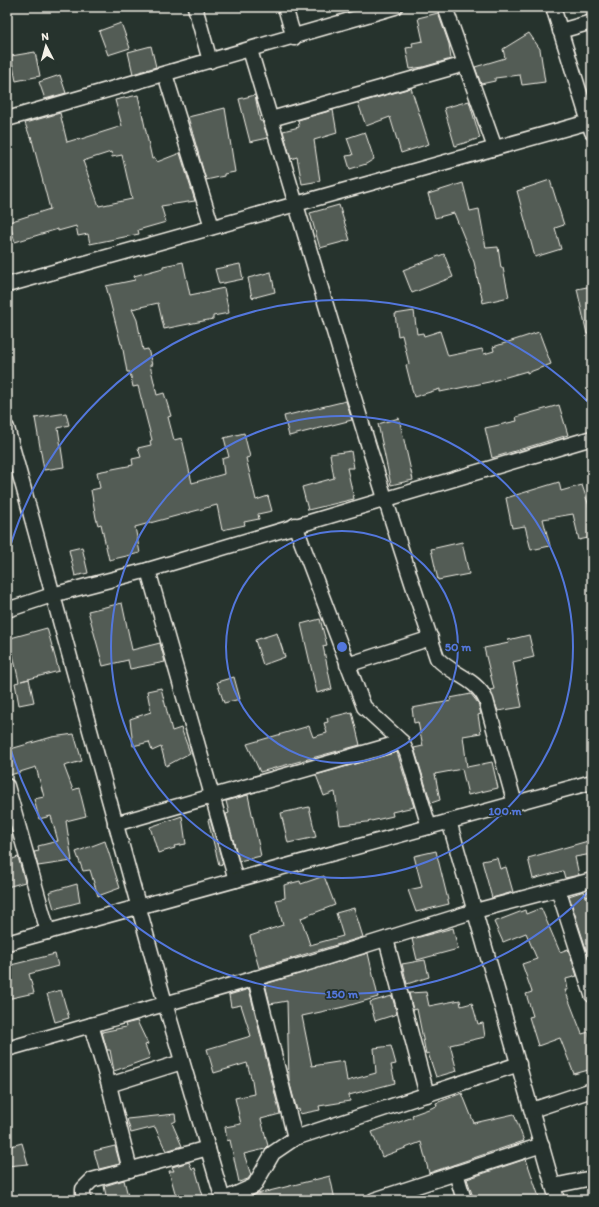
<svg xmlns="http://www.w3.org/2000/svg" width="599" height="1207" viewBox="0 0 599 1207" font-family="Itim,sans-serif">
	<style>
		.building { fill: #525c55; stroke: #f4f1e8; fill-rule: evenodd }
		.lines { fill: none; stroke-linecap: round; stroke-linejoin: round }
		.minor-casing { stroke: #f4f1e8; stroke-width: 17 }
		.minor { stroke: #26332d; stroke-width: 14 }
		.ring { fill: none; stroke: #5377dc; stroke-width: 2 }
		.centre { fill: #5377dc; stroke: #26332d; stroke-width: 2 }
		.ring-label { font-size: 12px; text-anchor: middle; font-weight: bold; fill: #5377dc; stroke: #26332d; stroke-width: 3.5; stroke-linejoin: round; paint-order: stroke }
	</style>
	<rect width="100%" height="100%" fill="#26332d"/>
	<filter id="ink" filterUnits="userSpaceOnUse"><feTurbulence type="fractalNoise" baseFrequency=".025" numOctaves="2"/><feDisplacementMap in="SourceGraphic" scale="8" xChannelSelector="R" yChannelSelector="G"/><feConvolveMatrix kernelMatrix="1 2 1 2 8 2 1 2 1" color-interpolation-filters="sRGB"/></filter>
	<g filter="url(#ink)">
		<!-- building -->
		<g class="building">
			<path d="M 438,13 L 449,44 L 451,59 L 423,67 L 410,69 L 406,48 L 413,47 L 412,43 L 423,41 L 418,18 Z"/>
			<path d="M 121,23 L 130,48 L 108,55 L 99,31 Z"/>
			<path d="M 529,33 L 540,49 L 545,82 L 522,85 L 520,75 L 495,78 L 495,81 L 481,84 L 475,67 L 505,58 L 503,49 Z"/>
			<path d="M 151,46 L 156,67 L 133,74 L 128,52 Z"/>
			<path d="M 35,52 L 40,76 L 16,81 L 11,56 Z"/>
			<path d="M 60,75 L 66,93 L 45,99 L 39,82 Z"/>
			<path d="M 411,88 L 429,144 L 401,153 L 390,117 L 366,126 L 358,103 Z"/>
			<path d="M 138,95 L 152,159 L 155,158 L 157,162 L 180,153 L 195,201 L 161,206 L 166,222 L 138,230 L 139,234 L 90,244 L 88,234 L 78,236 L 76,226 L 58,231 L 58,229 L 15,242 L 9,222 L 50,209 L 31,136 L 30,137 L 25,123 L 60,113 L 67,142 L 77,139 L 78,140 L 122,126 L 115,100 ZM 111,152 L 112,157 L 122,155 L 132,199 L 99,206 L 83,161 Z"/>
			<path d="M 255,95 L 260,121 L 262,121 L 268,138 L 250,142 L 239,99 Z"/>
			<path d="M 469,101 L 480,138 L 455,146 L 444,108 Z"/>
			<path d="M 225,108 L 235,172 L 224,174 L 224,176 L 206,180 L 188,117 Z"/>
			<path d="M 333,110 L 337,133 L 314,140 L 320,181 L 302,184 L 297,157 L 291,159 L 283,131 L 299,127 L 298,120 Z"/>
			<path d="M 365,132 L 374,159 L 366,164 L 350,169 L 346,156 L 353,155 L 347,138 Z"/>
			<path d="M 550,180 L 564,225 L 555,228 L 561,249 L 535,257 L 517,191 Z"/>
			<path d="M 463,183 L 470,211 L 479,209 L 486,248 L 498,247 L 501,268 L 503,268 L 509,297 L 483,303 L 474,262 L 454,213 L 435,218 L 428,194 Z"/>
			<path d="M 339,205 L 350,240 L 320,248 L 310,213 Z"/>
			<path d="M 444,254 L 453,277 L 412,293 L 403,270 Z"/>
			<path d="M 183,262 L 190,295 L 224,288 L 229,313 L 213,316 L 213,319 L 164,329 L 158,303 L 132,309 L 137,320 L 143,350 L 148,349 L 152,365 L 150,365 L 157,395 L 164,393 L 171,416 L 168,417 L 174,440 L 182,438 L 192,483 L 224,474 L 222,459 L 229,457 L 224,438 L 244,433 L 250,457 L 246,458 L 256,500 L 268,496 L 272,511 L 258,514 L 259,519 L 244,522 L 245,525 L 222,530 L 217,505 L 135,527 L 140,553 L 109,560 L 101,524 L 98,525 L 96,518 L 91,490 L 100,488 L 97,472 L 133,465 L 132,459 L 141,457 L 138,448 L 151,445 L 150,441 L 152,440 L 138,386 L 133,387 L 130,372 L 127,372 L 122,344 L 121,344 L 106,286 L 135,280 L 134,276 L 163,268 L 163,266 Z"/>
			<path d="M 240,264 L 243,279 L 219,284 L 215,269 Z"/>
			<path d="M 271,272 L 275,292 L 252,298 L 248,278 Z"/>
			<path d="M 592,286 L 592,334 L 587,334 L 577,289 Z"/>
			<path d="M 414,311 L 417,334 L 423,333 L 424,336 L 440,331 L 448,356 L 482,349 L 484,354 L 494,351 L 493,347 L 539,332 L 551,364 L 527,373 L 527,371 L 489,382 L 440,392 L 440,389 L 414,397 L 406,365 L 409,364 L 402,335 L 398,336 L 395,314 Z"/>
			<path d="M 346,401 L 352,420 L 289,436 L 284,416 Z"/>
			<path d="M 559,405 L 568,435 L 492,458 L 485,428 L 517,421 L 516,417 Z"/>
			<path d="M 66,413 L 69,425 L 58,428 L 64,467 L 44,470 L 35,418 Z"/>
			<path d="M 399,418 L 413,480 L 391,485 L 378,424 Z"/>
			<path d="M 351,451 L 354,468 L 347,468 L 354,499 L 308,510 L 302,487 L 334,478 L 330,454 Z"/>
			<path d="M 559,482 L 561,491 L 582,485 L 592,515 L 592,537 L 579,540 L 573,514 L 543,519 L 550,546 L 531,550 L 525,526 L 512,528 L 506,498 Z"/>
			<path d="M 462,542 L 469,574 L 438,580 L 431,549 Z"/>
			<path d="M 82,547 L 88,573 L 75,576 L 69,550 Z"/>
			<path d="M 122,603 L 132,650 L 160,643 L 165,662 L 130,669 L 128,660 L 103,666 L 88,611 Z"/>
			<path d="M 320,619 L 327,645 L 323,646 L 332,689 L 317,693 L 301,624 Z"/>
			<path d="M 47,628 L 59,671 L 21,681 L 29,679 L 34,702 L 19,705 L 15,683 L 19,682 L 13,655 L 7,657 L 7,639 Z"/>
			<path d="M 277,633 L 285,657 L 263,665 L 255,640 Z"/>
			<path d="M 529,635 L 534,657 L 513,662 L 522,707 L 498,711 L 490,690 L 494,689 L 484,648 L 509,643 L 508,640 Z"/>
			<path d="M 234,677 L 240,699 L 224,703 L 217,682 Z"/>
			<path d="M 161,688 L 172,731 L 181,728 L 190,753 L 166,766 L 161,747 L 152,751 L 149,742 L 133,746 L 130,719 L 151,712 L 147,691 Z"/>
			<path d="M 471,694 L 478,703 L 481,714 L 478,715 L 481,733 L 463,736 L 467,767 L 492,762 L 498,788 L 468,795 L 462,769 L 435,774 L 440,800 L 431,803 L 414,748 L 423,746 L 418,722 L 414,723 L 412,708 L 451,701 L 450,698 Z"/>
			<path d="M 352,712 L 360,745 L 260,772 L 247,744 L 309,726 L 313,737 L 327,733 L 324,723 L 328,722 L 327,718 Z"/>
			<path d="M 74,734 L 82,761 L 64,766 L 73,790 L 79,788 L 86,816 L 66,821 L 72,861 L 38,866 L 34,852 L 39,851 L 38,846 L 58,841 L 51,816 L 39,819 L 34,799 L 44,797 L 36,767 L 7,776 L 7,750 L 52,737 Z"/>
			<path d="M 397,752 L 414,807 L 392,812 L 393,816 L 367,822 L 340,825 L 335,792 L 324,796 L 316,775 Z"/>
			<path d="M 248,795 L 261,856 L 239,861 L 226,814 L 229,813 L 226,801 Z"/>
			<path d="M 309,807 L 316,837 L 288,843 L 281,813 Z"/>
			<path d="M 182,816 L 186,844 L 174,846 L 175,848 L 158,853 L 150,827 Z"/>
			<path d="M 210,819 L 223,864 L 219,865 L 208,820 Z"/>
			<path d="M 105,841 L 120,888 L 98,896 L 90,870 L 83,871 L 76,852 Z"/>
			<path d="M 588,841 L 592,854 L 575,857 L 579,875 L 565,878 L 563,871 L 533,879 L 528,858 Z"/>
			<path d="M 436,851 L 449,904 L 416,912 L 408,890 L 422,887 L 414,856 Z"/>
			<path d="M 18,857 L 25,882 L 7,887 L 7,861 Z"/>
			<path d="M 497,858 L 500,869 L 506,867 L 513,892 L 492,898 L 482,861 Z"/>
			<path d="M 324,876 L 335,905 L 301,918 L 310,945 L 343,936 L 336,913 L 354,908 L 363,937 L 259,968 L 250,936 L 283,925 L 276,900 L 285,898 L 284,885 L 300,881 L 301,884 Z"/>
			<path d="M 77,884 L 80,902 L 54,909 L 49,892 Z"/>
			<path d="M 584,891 L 586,897 L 592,895 L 592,967 L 569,896 Z"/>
			<path d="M 541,908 L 560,952 L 568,949 L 577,976 L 566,979 L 568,990 L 565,990 L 582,1034 L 589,1032 L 592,1043 L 592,1069 L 574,1074 L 560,1038 L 538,1046 L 529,1017 L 533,1016 L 526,994 L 532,992 L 522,964 L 537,959 L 526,933 L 503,942 L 494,922 L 525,910 L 526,914 Z"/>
			<path d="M 453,928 L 458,949 L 417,960 L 412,939 Z"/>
			<path d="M 368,953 L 378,997 L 344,1007 L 302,1016 L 312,1066 L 344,1061 L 347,1081 L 376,1073 L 374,1048 L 391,1046 L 396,1064 L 391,1065 L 395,1083 L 349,1095 L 350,1101 L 319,1106 L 320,1110 L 300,1114 L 299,1109 L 297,1110 L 289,1081 L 287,1001 L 270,1004 L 265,984 Z"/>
			<path d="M 55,954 L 58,966 L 29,974 L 34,993 L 7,999 L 7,966 Z"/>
			<path d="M 425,960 L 429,977 L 407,984 L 402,964 Z"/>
			<path d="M 249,989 L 280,1114 L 261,1119 L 268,1146 L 265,1149 L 244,1154 L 251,1175 L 248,1179 L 239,1182 L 230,1140 L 227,1141 L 225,1127 L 241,1124 L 235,1098 L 254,1094 L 252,1081 L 247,1063 L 214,1073 L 207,1049 L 251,1036 L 241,1005 L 231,1007 L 229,995 Z"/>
			<path d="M 61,990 L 69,1018 L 55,1022 L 47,994 Z"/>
			<path d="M 426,992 L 429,1006 L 460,1000 L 461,1006 L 472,1003 L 478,1024 L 483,1023 L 485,1037 L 450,1045 L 457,1071 L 436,1077 L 428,1053 L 426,1054 L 417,1009 L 413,1010 L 409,993 Z"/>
			<path d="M 392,996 L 397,1014 L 375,1021 L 370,1002 Z"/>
			<path d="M 137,1021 L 148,1044 L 145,1045 L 150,1058 L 114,1071 L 110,1050 L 107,1050 L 102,1032 L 126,1027 L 125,1024 Z"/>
			<path d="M 462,1093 L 474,1123 L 514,1114 L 524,1141 L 429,1173 L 421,1142 L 382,1157 L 372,1132 L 413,1117 L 412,1115 L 437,1106 L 436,1103 Z"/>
			<path d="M 175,1114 L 176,1121 L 172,1123 L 182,1146 L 166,1151 L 155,1127 L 131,1133 L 127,1119 Z"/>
			<path d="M 22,1143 L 28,1164 L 7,1166 L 7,1147 Z"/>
			<path d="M 115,1146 L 120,1164 L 99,1169 L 94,1151 Z"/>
			<path d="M 526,1159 L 540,1200 L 474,1200 L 467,1179 Z"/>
			<path d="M 189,1162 L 192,1169 L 195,1168 L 203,1196 L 190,1200 L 177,1200 L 169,1171 L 174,1171 L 172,1167 Z"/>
			<path d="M 330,1176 L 335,1200 L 253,1200 L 252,1196 L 257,1194 Z"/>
			<path d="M 124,1180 L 129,1200 L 107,1200 L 104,1186 Z"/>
		</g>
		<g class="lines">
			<!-- minor casing -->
			<g class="minor-casing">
				<g id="minor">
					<path d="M 195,7 L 210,61"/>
					<path d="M 285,7 L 294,38"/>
					<path d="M 445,7 L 495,148"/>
					<path d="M 553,7 L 592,132"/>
					<path d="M 560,31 L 592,22"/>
					<path d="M 250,50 C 311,253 369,457 437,658 C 452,675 476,678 486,700 L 515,804"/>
					<path d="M 165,74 L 212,227"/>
					<path d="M 7,119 L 395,7"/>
					<path d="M 271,119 L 465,64"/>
					<path d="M 7,285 L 592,121"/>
					<path d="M 7,428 L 165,1003 L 223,1200"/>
					<path d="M 295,525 L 364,707 L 402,742 L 407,753 L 429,827"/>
					<path d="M 148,570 L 236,880"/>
					<path d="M 7,610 L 52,595 L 148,570 L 592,438"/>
					<path d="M 347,665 L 431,638"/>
					<path d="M 7,786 L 48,932"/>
					<path d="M 449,821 L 557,1200"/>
					<path d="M 115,824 L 402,742"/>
					<path d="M 558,889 L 592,995"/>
					<path d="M 386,939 L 427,1095"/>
					<path d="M 7,943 L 592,782"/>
					<path d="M 255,978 L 295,1138"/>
					<path d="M 91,1025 L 109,1085 L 130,1170"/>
					<path d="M 7,1049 L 305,964 L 475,911 L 592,880"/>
					<path d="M 109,1085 L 182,1062"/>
					<path d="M 532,1110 L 592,1090"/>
					<path d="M 456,1173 L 464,1200"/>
					<path d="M 553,1186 L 592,1178"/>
					<path d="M 83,1200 L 83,1189 L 92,1180 L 208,1148"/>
					<path d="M 223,1200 L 254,1186 L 273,1153 L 295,1138 L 519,1064"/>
					<path d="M 374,1200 L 542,1145"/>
				</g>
			</g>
			<!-- minor -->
			<use href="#minor" class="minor"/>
		</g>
	</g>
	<!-- distance rings -->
	<g class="ring">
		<circle cx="342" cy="647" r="116"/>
		<circle cx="342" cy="647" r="231"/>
		<path d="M592 888A347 347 0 0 1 8 740M8 554A347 347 0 0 1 592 406"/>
	</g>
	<circle cx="342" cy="647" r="6" class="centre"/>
	<g class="ring-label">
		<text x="458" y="651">50 m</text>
		<text x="505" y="815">100 m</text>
		<text x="342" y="998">150 m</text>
	</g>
	<!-- margin -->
	<rect width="599" height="1207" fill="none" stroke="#26332d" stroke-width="24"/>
	<rect x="12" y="12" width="575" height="1183" fill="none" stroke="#f4f1e8" stroke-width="1.5" filter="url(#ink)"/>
	<!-- north arrow -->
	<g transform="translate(46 46) rotate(354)" stroke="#26332d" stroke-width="3" paint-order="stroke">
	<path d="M0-3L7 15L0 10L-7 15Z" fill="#f4f1e8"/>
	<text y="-6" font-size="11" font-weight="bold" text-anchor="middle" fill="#f4f1e8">N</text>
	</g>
</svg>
